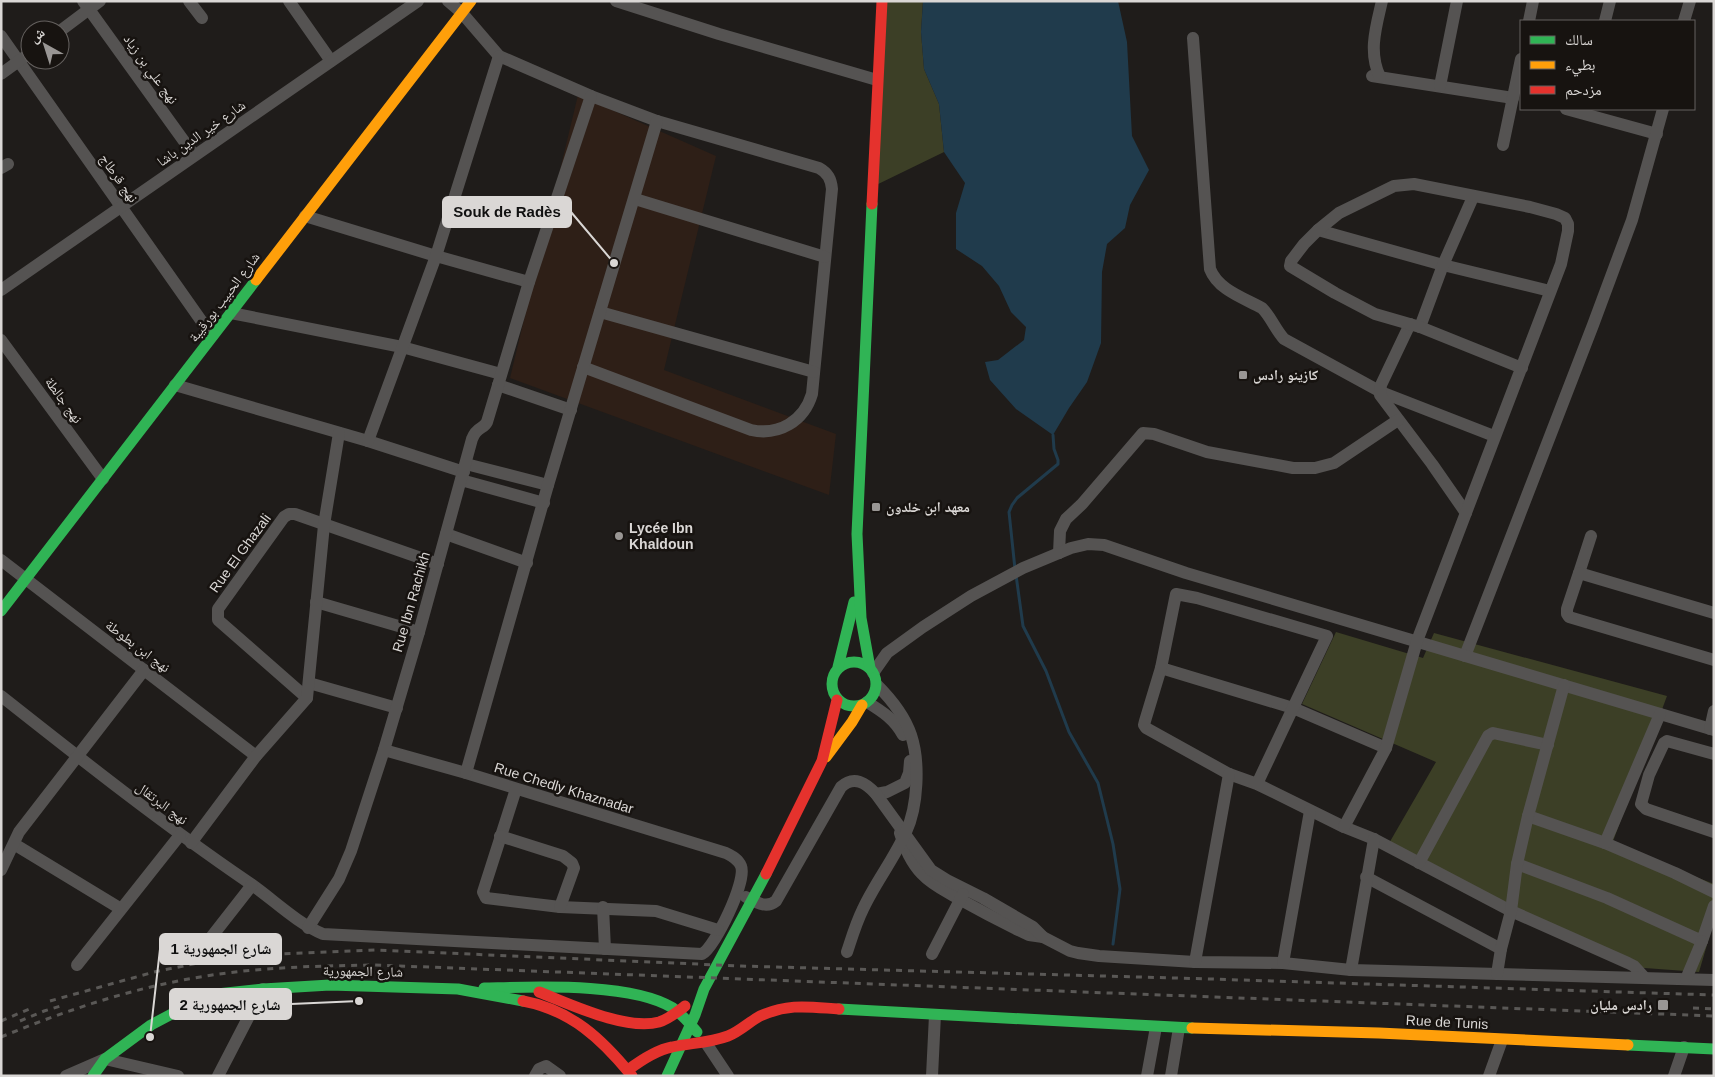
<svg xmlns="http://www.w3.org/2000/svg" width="1715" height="1077" viewBox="0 0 1715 1077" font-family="Arial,'Noto Naskh Arabic',sans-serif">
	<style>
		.commercial { fill: #2e1f17 }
		.green { fill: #3c3f26 }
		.water { fill: #203b4c }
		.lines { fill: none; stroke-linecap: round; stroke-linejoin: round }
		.stream { stroke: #203b4c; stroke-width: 3 }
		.street { stroke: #555352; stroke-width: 12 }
		.fast { stroke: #30b455; stroke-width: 11 }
		.slow { stroke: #ff9f0a; stroke-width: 11 }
		.jam { stroke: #e5322d; stroke-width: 11 }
		.rail { stroke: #5a5856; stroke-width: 3; stroke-dasharray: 6 6; stroke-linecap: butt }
		.poi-dot { fill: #999694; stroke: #171310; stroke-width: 2 }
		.labels { text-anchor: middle; stroke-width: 5; stroke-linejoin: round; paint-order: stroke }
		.street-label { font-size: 14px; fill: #dad7d5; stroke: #171310 }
		.poi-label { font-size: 14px; font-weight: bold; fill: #dad7d5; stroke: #171310; text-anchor: start }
		.leader { fill: none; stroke: #dad7d5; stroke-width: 2 }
		.callout-dot { fill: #dad7d5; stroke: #171310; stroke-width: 2 }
		.callout { fill: #dad7d5; stroke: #dad7d5; stroke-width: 2 }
		.callout-label { font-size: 15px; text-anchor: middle; font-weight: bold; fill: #111 }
	</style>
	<rect width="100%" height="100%" fill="#1f1c1a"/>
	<!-- commercial -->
	<path class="commercial" d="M 578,95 L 716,156 L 664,370 L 836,434 L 829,495 L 510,378 Z"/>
	<!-- green -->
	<g class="green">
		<path d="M 883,1 L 923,1 L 921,32 L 924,69 L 939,104 L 944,152 L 870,188 Z"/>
		<path d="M 1336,632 L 1423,658 L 1434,633 L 1667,696 L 1612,844 L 1714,884 L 1714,921 L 1699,972 L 1631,967 L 1388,845 L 1436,762 L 1302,704 Z"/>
	</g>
	<!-- water -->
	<path class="water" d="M 923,1 L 1118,1 L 1127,42 L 1132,136 L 1149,170 L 1130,205 L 1125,228 L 1107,244 L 1102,272 L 1101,343 L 1087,382 L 1069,408 L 1053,435 L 1016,409 L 990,380 L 985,362 L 998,360 L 1024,340 L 1026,327 L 1011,312 L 999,286 L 982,266 L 956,249 L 956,213 L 965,183 L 944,152 L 939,104 L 924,69 L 921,32 Z"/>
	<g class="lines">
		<!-- stream -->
		<g class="stream">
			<path d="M 1015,569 L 1009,512 L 1012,505 L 1017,498 L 1058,464 L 1058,460 L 1054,449 L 1053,435"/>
			<path d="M 1016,575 L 1023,626 L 1046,671 L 1069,732 L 1098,783 L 1113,844 L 1120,889 L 1113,944"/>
		</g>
		<!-- street -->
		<g class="street">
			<path d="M 83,1 L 194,155"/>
			<path d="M 189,1 L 202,18"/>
			<path d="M 289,1 L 331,61"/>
			<path d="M 448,1 L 462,13 L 499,56 L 591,96 L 657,121 L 819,168 C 828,173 831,179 832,189 L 812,394 C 804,421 779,436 751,430 L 583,367"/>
			<path d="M 616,1 L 719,34 L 877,80"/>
			<path d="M 1529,21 L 1533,1"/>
			<path d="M 1605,21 L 1610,1"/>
			<path d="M 1684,21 L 1690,1"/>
			<path d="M 60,31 L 100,1"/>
			<path d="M 1,36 L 212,336"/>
			<path d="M 1193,38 L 1210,269 C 1218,290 1244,298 1262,308 C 1271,317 1275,329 1284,339 L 1381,392 L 1494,436"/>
			<path d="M 1,74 L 30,53"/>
			<path d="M 1372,76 L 1513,98"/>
			<path d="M 1380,77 C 1368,52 1376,27 1382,1"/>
			<path d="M 1440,86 L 1457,1"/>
			<path d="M 1566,109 L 1657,134"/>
			<path d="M 1503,145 L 1521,59"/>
			<path d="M 1,168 L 8,164"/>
			<path d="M 635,199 L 825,257"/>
			<path d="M 305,216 L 436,256 L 529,282"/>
			<path d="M 1318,230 L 1443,265 L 1550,291"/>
			<path d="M 1,290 L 418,1"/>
			<path d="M 600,312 L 814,372"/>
			<path d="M 231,313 L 402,347 L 501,374"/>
			<path d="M 1410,324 L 1381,385 L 1380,395 L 1432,464 L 1466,513"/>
			<path d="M 1420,327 L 1443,265 L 1473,197"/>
			<path d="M 1,340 L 103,479"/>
			<path d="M 175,385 L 368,441 L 464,472"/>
			<path d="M 498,385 L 571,410"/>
			<path d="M 368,441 L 436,256 L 499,56"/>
			<path d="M 466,464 L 548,485"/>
			<path d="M 461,480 L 544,503"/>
			<path d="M 446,534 L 527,563"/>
			<path d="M 1059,553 L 1060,531 L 1066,519 L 1082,504 L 1143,433 L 1154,434 L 1207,452 L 1293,468 L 1315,468 L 1334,463 L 1398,420"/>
			<path d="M 1,560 L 256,756"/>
			<path d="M 1579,573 L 1591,536"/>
			<path d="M 316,602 L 419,632"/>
			<path d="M 1714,613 L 1579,573 L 1567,609 L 1567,614 L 1569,617 L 1714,660"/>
			<path d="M 1465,656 L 1593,325 L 1632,220 L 1663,109"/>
			<path d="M 1161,668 L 1293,708 L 1386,748"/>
			<path d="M 873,673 L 887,653 L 923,627 L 971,596 L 1023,568 L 1071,548 L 1088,544 L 1104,545 L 1186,573 L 1714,730"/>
			<path d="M 309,683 L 397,708"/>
			<path d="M 1,696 C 82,760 163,824 248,882 C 273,899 295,922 323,934 L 702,954 C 715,947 747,881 741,866 C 738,859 732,856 726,853 L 466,773 L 384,750"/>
			<path d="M 307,698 L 218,620 L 218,609 L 284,517 L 289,514 L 295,514 L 438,564"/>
			<path d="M 867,702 C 883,712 894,719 903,735"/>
			<path d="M 1710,729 L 1714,711"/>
			<path d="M 1714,754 L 1667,741 L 1664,743 L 1649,775 L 1641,804 L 1646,809 L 1714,832"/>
			<path d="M 466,773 L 548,485 L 657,121"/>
			<path d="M 1257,784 L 1327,636 L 1197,598 L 1176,594 L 1161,668 L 1145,721 L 1144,725 L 1146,728 L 1229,774 L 1257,784 L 1344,827 L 1374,839 L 1511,911 L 1628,963 L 1634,966 L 1644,977"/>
			<path d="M 516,789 L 483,892 L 486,898 L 560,907 L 656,911 L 718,930"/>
			<path d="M 876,794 L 887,792 L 905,783 L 909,773 L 910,761"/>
			<path d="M 1528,816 L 1605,843 L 1675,873 L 1714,892"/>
			<path d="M 1344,827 L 1386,748 L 1417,641 L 1561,264 L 1568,231 L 1568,224 L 1565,218 L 1556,214 L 1530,207 L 1414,184 L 1394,186 L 1339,213 L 1318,230 L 1304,244 L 1291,261 L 1290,266 L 1335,293 L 1375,314 L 1420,327 L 1522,368"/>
			<path d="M 900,833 C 904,847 912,864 922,874 C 933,886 948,892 961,900 C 979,910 998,920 1016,929 L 1029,935 L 1043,937"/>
			<path d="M 500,836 L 563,856 L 572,863 L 574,868 L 560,907"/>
			<path d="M 191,843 L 256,756 L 307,698 L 324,525 L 339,433"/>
			<path d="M 1605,843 L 1660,714"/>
			<path d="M 14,844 L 121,909"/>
			<path d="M 1419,863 L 1488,736 L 1493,733 L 1548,745"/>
			<path d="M 1517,864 L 1607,898 L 1702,941 L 1714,906"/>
			<path d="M 1,870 L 19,832 L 144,670"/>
			<path d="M 1366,877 L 1501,949"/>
			<path d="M 746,897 C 756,902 766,909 776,901 L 841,787 C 854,775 866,783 876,794 L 931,870 L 947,880 L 983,898 L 1033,927 L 1043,937 L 1070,951 L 1078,953 L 1099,956 L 1195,962 L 1283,963 L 1351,970 L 1714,980"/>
			<path d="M 603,907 L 605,949"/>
			<path d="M 308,928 L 339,879 L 351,851 L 384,750 L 419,632 L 472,439 C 477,426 483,430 487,422 L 529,282 L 591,96"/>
			<path d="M 202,949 L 252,885"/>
			<path d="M 847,952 C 852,937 856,923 863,909 C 875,883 894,859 906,832 C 918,806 920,762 911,735 C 905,717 890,698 877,685"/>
			<path d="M 932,954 L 963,894"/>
			<path d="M 1195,962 L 1229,774"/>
			<path d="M 1283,963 L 1310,811"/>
			<path d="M 77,965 L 180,835"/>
			<path d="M 1351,970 L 1374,839"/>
			<path d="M 1497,974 L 1501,949 L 1511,911 L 1517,864 L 1528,816 L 1564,685"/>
			<path d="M 1686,979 L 1702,941"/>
			<path d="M 706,1043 L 728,1076"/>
			<path d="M 66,1076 L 105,1059 L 178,1076"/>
			<path d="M 218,1076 L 263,989"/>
			<path d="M 535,1076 L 539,1069 L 546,1066 L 560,1076"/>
			<path d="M 932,1076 L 935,1015"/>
			<path d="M 1147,1076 L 1156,1027"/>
			<path d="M 1171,1076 L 1179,1028"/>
			<path d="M 1489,1076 L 1502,1040"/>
			<path d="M 1674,1076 L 1684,1047"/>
		</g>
		<!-- fast -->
		<g class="fast">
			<path d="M 1,611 L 256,280"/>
			<circle cx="854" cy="684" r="22"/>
			<path d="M 838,667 L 854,602"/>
			<path d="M 870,668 L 861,618 L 857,534 L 872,204"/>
			<path d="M 484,988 C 533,987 631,982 673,1008 C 682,1014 690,1024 697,1032"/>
			<path d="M 839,1009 L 1192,1028"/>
			<path d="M 1628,1045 L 1714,1049"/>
			<path d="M 93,1076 L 105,1059 L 151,1025 L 181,1009 L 217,994 L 263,989 L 330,985 L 458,989 L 523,1001"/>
			<path d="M 667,1076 L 695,1015 L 704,989 L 766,874"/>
		</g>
		<!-- slow -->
		<g class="slow">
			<path d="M 256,280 L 471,1"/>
			<path d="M 826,757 L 852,722 L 862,705"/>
			<path d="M 1192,1028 L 1379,1033 L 1628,1045"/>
		</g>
		<!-- jam -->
		<g class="jam">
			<path d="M 872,204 L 882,1"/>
			<path d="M 766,874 L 822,761 L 837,700"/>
			<path d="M 539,992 C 570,1004 626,1031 659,1022 C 669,1019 677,1012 685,1006"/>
			<path d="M 523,1001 C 571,1010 602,1039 632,1076"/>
			<path d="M 628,1070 C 640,1061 656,1050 672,1047 C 690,1043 709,1043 728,1036 C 739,1032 749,1022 760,1016 C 789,1003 809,1007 839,1009"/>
		</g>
		<!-- rail -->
		<g class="rail">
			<path d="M 50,1001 L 154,972 L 203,962 L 252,955 L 377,950 L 741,966 L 1210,979 L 1714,995"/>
			<path d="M 1693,1008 L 1714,1009"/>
			<path d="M 1,1021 L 34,1007"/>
			<path d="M 20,1021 L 44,1011 L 64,1005"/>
			<path d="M 1,1037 C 67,1010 135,987 206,976 C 262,967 318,966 374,965 L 1714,1016"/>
		</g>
	</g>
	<!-- markers -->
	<g class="poi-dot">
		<rect x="1238" y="370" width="10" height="10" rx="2.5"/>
		<rect x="871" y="502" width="10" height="10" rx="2.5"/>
		<circle cx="619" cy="536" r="5"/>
		<rect x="1657" y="999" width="12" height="12" rx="2.5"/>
	</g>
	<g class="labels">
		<!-- street labels -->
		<g class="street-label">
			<text transform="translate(151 69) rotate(54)" y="5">نهج علي بن زياد</text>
			<text transform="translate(201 133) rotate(-35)" y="5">شارع خير الدين باشا</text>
			<text transform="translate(119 178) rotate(55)" y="5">نهج قرطاج</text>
			<text transform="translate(224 297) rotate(-53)" y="5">شارع الحبيب بورقيبة</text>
			<text transform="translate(64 400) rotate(54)" y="5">نهج جالطة</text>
			<text transform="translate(240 553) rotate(-54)" y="5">Rue El Ghazali</text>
			<text transform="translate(411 602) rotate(-74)" y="5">Rue Ibn Rachikh</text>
			<text transform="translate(138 646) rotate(37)" y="5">نهج ابن بطوطة</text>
			<text transform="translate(564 788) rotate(17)" y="5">Rue Chedly Khaznadar</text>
			<text transform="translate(162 803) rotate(37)" y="5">نهج البرتقال</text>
			<text transform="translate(363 971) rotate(1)" y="5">شارع الجمهورية</text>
			<text transform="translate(1447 1022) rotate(3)" y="5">Rue de Tunis</text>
		</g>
		<!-- poi labels -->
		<g class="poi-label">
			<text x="1253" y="380">كازينو رادس</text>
			<text x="886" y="512">معهد ابن خلدون</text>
			<text x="629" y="533">Lycée Ibn<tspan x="629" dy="16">Khaldoun</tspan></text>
			<text x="1652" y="1010" text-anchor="end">رادس مليان</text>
		</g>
	</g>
	<!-- callouts -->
	<path class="leader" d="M614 263L571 212M150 1037L160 949M359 1001L291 1004"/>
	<g class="callout-dot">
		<circle cx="614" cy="263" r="5"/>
		<circle cx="150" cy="1037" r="5"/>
		<circle cx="359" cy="1001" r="5"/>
	</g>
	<g class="callout">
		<rect x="443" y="197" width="128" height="30" rx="5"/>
		<rect x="160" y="934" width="121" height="30" rx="5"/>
		<rect x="170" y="989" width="121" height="30" rx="5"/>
	</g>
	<g class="callout-label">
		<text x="507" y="217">Souk de Radès</text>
		<text x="221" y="954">شارع الجمهورية 1</text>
		<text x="230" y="1010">شارع الجمهورية 2</text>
	</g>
	<!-- border -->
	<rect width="1715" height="1077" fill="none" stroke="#dad7d5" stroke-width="5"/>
	<!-- legend -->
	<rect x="1520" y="20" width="175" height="90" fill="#171310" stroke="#65615f"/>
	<rect x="1530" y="36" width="25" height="8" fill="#30b455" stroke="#65615f"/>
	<text x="1565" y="45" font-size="15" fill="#dad7d5">سالك</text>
	<rect x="1530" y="61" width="25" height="8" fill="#ff9f0a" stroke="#65615f"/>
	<text x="1565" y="70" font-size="15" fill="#dad7d5">بطيء</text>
	<rect x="1530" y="86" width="25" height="8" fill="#e5322d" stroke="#65615f"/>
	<text x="1565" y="95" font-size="15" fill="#dad7d5">مزدحم</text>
	<!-- north arrow -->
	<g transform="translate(45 45) rotate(321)"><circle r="24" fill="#171310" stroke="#65615f"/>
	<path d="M0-4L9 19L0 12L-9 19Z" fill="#999694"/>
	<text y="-8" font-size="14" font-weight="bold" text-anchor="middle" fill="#dad7d5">ش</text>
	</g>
</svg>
